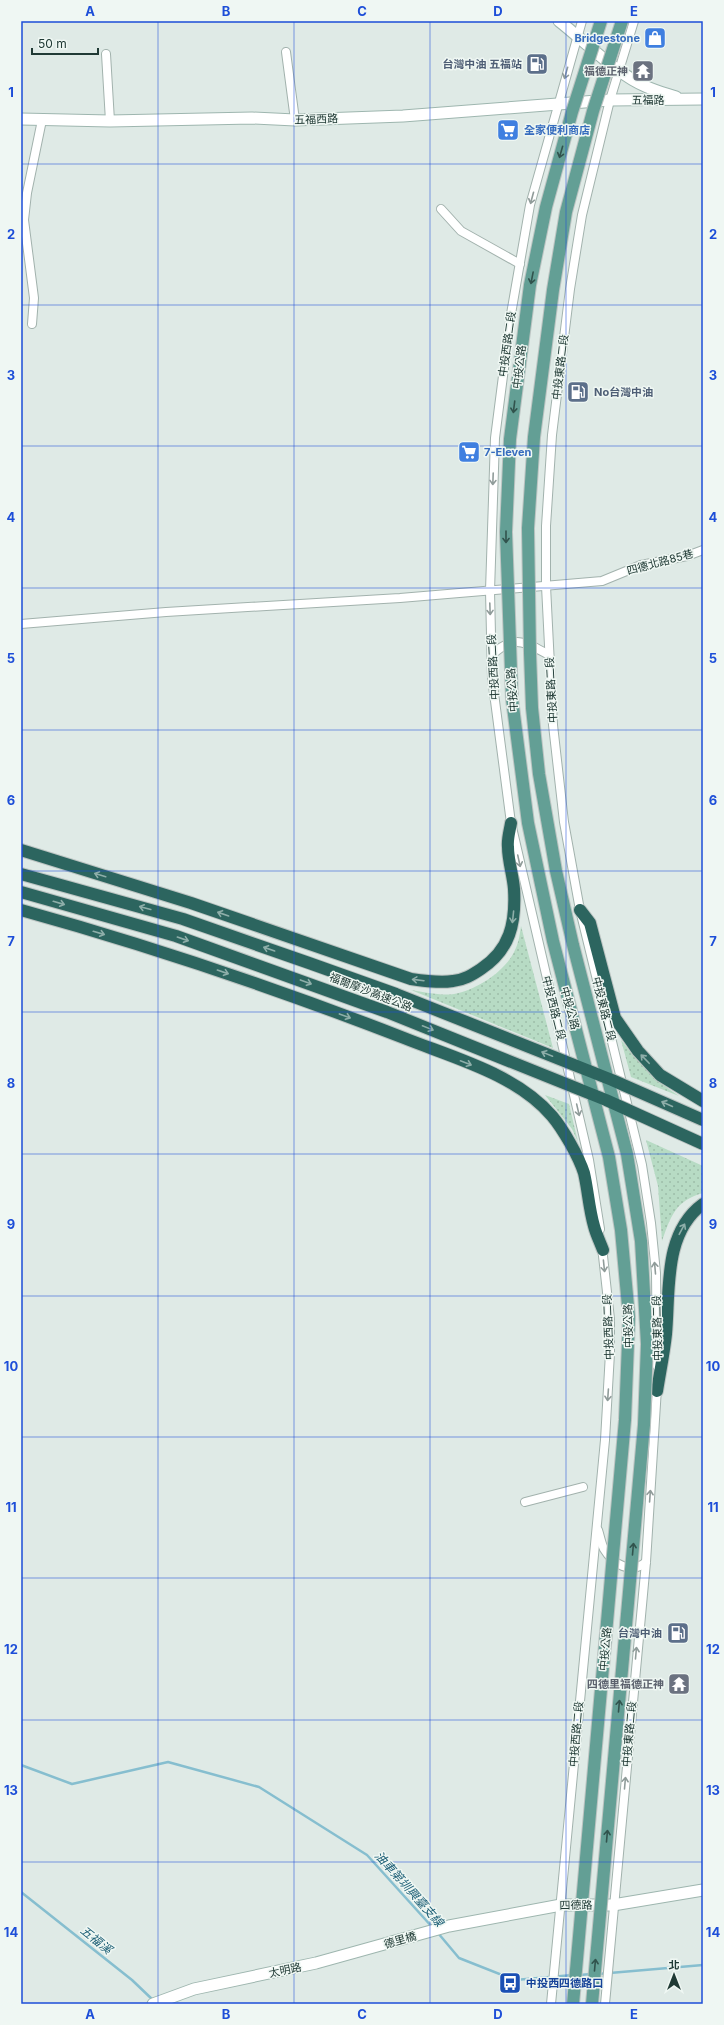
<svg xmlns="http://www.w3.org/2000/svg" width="724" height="2025" viewBox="0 0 724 2025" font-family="Inter,'Noto Sans TC',sans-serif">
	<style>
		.grass { fill: url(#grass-dots) }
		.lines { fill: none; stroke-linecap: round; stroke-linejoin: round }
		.stream { stroke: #86becf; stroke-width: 2.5 }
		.street-casing { stroke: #a2b2ad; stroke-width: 10 }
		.secondary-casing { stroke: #9eb6af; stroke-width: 13 }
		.highway-casing { stroke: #bcc4c2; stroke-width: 14 }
		.street { stroke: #fff; stroke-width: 8 }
		.secondary { stroke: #fff; stroke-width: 11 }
		.highway { stroke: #2c655f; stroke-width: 12 }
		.primary-bridge-casing { stroke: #bcc4c2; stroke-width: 14; stroke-linecap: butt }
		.highway-bridge-casing { stroke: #bcc4c2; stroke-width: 14; stroke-linecap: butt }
		.primary-bridge { stroke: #639f95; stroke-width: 12 }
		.highway-bridge { stroke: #2c655f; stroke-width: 12 }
		.oneway { stroke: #909c9a }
		.oneway2 { stroke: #31534d }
		.oneway3 { stroke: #8eaea9 }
		.grid { fill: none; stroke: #1d4ed8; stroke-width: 1; stroke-opacity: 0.55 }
		.labels { text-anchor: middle; stroke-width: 3; stroke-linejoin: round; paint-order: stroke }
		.shop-label { font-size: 11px; font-weight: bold; fill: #366cbe; stroke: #eff7f3; text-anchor: start }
		.service-label { font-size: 11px; font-weight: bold; fill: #4e5e75; stroke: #eff7f3; text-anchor: end }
		.worship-label { font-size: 11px; font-weight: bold; fill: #5b616d; stroke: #eff7f3; text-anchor: end }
		.street-label { font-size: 11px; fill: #203a35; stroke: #eff7f3 }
		.transit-label { font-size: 11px; font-weight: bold; fill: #164399; stroke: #eff7f3; text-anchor: start }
		.water-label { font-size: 12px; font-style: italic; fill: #1b5e75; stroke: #eff7f3 }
		.neatline { fill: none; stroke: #1d4ed8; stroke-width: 1.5 }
		.grid-label { font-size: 13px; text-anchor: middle; font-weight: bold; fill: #1d4ed8 }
	</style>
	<defs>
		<pattern id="grass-dots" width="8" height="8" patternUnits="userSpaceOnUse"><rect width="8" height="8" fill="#b7dbc4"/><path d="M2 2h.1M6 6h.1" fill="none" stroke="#9dbda9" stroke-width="1.8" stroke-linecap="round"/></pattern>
	</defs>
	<rect width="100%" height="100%" fill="#dfeae6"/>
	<!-- grass -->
	<g class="grass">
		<path d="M 521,926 L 553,1048 L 411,990 C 425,992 441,996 454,994 C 477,990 506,971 515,950 C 519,942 520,933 521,926 Z"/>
		<path d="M 621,1040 C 638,1062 656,1081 679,1096 L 631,1077 Z"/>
		<path d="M 545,1095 L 569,1104 L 578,1142 L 572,1129 Z"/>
		<path d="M 646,1140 L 703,1166 L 703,1193 C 675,1201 671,1216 662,1241 L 658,1186 Z"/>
	</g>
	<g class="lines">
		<!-- stream -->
		<g class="stream">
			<path d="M 21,1765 L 72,1784 L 168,1762 L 259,1787 L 367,1855 L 433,1928"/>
			<path d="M 21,1892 L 132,1980 L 154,2001"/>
			<path d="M 438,1933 L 459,1958 L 515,1980 L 573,1975"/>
			<path d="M 598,1974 L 703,1965"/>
			<path d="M 580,1975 L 591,1974"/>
		</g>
		<!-- street casing -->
		<g class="street-casing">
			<g id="street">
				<path d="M 582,21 L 530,205 L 511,314 L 495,438 L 490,591 L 492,678 L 511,823 L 589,1160 L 600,1229"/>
				<path d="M 634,21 L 610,100 L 582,215 L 570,289 L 552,435 L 546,526 L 546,586 L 553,725 L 564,822 L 580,910 L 642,1165 L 651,1223 L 656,1273 L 657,1366"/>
				<path d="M 286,52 L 295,120"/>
				<path d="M 106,54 L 110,121"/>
				<path d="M 441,209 L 461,231 L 520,264"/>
				<path d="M 32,324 L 34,298 L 24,220 L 27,193 L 42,120"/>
				<path d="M 21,624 L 166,612 L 400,598 L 602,581 L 641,565 L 687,556 L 703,550"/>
				<path d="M 492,655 C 513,634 526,642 549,655"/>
				<path d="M 525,1502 L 583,1487"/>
				<path d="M 598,1530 C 600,1536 601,1543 604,1549 C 613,1564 631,1575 646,1562"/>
				<path d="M 551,2004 L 605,1440 L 610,1353 L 610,1319 L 602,1247"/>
				<path d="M 605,2004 L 646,1562 L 657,1388"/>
			</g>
		</g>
		<!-- secondary casing -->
		<g class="secondary-casing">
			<g id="secondary">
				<path d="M 559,21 C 586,42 616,74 647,87 C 656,91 667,94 676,97"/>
				<path d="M 21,119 L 110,121 L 252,118 L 295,120 L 403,116 L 610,100 L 703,99"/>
				<path d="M 153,2004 L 194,1989 L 316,1963 L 449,1926 L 561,1905 L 613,1905 L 703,1890"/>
			</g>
		</g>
		<!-- highway casing -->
		<g class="highway-casing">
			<g id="highway">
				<path d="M 21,850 L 191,903 L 411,979 C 425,981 439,983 453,981 C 464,980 472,975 481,969 C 510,950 516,923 514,889 C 513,875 508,861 508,847 C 507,839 510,830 511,823"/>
				<path d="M 21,910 C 151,946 278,989 404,1038 C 454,1058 516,1074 552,1116 C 563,1129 579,1157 584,1173 C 588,1190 589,1209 594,1226 C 596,1234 600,1242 603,1250"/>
				<path d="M 580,910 L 590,923 L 615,1018 L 638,1051 L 660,1075 L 703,1101"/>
				<path d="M 657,1391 C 660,1372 664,1353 666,1334 C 670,1291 663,1233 703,1204"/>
			</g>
		</g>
		<!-- street -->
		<use href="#street" class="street"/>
		<!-- secondary -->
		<use href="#secondary" class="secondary"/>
		<!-- highway -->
		<use href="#highway" class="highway"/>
		<!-- primary-bridge casing -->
		<g class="primary-bridge-casing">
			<g id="primary-bridge">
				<path d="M 573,2004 L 625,1420 L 629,1317 L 621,1230 L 609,1157 L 553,941 L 528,823 L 512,699 L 506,532 L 510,439 L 530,285 L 546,207 L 572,112 L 601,21"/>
				<path d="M 592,2004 L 644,1425 L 647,1344 L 641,1241 L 627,1154 L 573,945 L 556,871 L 539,774 L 532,708 L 530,653 L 528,528 L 534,437 L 553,290 L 566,212 L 593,111 L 622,21"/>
			</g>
		</g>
		<!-- highway-bridge casing -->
		<g class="highway-bridge-casing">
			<g id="highway-bridge">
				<path d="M 21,874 L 183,919 L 309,963 L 396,994 L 612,1080 L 703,1120"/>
				<path d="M 21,892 L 176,936 L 387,1012 L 606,1100 L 703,1144"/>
			</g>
		</g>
		<!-- primary-bridge -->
		<use href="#primary-bridge" class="primary-bridge"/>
		<!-- highway-bridge -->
		<use href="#highway-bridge" class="highway-bridge"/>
	</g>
	<!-- one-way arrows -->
	<defs><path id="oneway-shaft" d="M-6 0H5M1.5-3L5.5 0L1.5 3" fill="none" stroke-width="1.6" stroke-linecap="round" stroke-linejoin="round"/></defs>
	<g class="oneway">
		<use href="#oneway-shaft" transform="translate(566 73) rotate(106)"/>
		<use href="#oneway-shaft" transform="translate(532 198) rotate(105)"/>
		<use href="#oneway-shaft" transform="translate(493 479) rotate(92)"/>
		<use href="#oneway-shaft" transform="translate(490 609) rotate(88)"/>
		<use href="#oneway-shaft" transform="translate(519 861) rotate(78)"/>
		<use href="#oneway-shaft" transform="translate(578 1110) rotate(77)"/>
		<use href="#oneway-shaft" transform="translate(604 1266) rotate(84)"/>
		<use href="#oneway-shaft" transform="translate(655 1268) rotate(-95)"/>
		<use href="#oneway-shaft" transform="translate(608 1395) rotate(94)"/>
		<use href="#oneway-shaft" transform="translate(650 1496) rotate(-86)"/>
		<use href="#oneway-shaft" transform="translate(636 1653) rotate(-85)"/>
		<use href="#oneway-shaft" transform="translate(625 1783) rotate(-85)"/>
	</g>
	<g class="oneway2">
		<use href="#oneway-shaft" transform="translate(561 152) rotate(106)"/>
		<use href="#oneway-shaft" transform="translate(532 278) rotate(101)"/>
		<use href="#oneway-shaft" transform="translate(514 407) rotate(97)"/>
		<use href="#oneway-shaft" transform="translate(506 537) rotate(90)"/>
		<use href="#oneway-shaft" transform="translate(633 1549) rotate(-85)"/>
		<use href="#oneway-shaft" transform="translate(619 1706) rotate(-85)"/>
		<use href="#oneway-shaft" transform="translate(607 1836) rotate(-85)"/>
		<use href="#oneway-shaft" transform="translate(595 1965) rotate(-85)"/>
	</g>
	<g class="oneway3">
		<use href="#oneway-shaft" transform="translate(100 875) rotate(-163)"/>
		<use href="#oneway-shaft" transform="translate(59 903) rotate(16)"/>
		<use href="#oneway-shaft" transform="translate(145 908) rotate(-165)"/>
		<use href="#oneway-shaft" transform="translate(223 914) rotate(-161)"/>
		<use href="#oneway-shaft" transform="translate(513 917) rotate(96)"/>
		<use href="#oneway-shaft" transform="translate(99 933) rotate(16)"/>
		<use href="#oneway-shaft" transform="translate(183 939) rotate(19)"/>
		<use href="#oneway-shaft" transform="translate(269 949) rotate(-161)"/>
		<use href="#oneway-shaft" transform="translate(223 972) rotate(19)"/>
		<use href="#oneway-shaft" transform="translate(418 980) rotate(-173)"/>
		<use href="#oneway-shaft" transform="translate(306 982) rotate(20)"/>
		<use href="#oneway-shaft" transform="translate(345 1016) rotate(20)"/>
		<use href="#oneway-shaft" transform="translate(428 1028) rotate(22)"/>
		<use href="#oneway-shaft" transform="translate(547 1054) rotate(-158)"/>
		<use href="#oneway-shaft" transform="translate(645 1059) rotate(-134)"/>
		<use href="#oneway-shaft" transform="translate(466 1063) rotate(21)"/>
		<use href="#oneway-shaft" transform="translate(667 1104) rotate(-156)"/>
		<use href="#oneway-shaft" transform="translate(682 1229) rotate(-62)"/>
	</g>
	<!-- grid -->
	<path class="grid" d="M 158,21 L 158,2004M 294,21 L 294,2004M 430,21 L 430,2004M 566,21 L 566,2004M 21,164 L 703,164M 21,305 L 703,305M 21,446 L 703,446M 21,588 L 703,588M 21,730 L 703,730M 21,871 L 703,871M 21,1012 L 703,1012M 21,1154 L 703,1154M 21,1296 L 703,1296M 21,1437 L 703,1437M 21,1578 L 703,1578M 21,1720 L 703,1720M 21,1862 L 703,1862"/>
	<!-- icons -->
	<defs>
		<g id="shop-square" transform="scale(1.15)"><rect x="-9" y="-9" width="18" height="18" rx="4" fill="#3f7fe0" stroke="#eff7f3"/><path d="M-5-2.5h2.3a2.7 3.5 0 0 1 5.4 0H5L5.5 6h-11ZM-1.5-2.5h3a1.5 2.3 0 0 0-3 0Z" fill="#fff"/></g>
		<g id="fuel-square" transform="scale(1.15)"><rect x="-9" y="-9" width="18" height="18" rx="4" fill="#5c6f8a" stroke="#eff7f3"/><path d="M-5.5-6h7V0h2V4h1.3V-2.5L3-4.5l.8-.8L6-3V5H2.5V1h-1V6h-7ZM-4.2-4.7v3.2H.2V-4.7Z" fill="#fff"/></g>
		<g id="temple-square" transform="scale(1.15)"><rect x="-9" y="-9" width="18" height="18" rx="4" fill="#6b7280" stroke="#eff7f3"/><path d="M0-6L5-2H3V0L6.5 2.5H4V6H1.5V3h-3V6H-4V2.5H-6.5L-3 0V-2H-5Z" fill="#fff"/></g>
		<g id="supermarket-square" transform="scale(1.15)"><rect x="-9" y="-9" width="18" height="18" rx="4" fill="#3f7fe0" stroke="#eff7f3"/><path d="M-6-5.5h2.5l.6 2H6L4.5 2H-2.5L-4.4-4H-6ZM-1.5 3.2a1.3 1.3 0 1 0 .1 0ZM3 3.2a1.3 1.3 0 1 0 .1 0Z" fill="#fff"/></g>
		<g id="bus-square" transform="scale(1.15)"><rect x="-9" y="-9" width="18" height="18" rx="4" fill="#1a4fb4" stroke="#eff7f3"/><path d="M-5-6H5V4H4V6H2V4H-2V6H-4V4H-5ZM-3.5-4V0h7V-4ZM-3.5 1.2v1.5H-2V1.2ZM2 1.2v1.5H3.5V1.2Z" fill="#fff"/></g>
	</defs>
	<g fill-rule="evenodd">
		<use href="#shop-square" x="655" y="38"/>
		<use href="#fuel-square" x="537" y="64"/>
		<use href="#temple-square" x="643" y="71"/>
		<use href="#supermarket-square" x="508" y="130"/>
		<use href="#fuel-square" x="578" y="392"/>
		<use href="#supermarket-square" x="469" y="452"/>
		<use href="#fuel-square" x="678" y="1633"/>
		<use href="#temple-square" x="679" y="1684"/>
		<use href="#bus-square" x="510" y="1983"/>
	</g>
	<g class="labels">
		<!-- shop labels -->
		<g class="shop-label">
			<text x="640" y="42" text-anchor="end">Bridgestone</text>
			<text x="524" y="134">全家便利商店</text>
			<text x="484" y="456">7-Eleven</text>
		</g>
		<!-- service labels -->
		<g class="service-label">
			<text x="522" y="68">台灣中油 五福站</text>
			<text x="594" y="396" text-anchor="start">No台灣中油</text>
			<text x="662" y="1637">台灣中油</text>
		</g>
		<!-- worship labels -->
		<g class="worship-label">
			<text x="628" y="75">福德正神</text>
			<text x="664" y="1688">四德里福德正神</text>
		</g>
		<!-- street labels -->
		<g class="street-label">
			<text x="648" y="104">五福路</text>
			<text transform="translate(316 119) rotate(-2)" y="4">五福西路</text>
			<text transform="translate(507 344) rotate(-82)" y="4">中投西路二段</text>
			<text transform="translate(519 367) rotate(-83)" y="4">中投公路</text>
			<text transform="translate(560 367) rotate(-83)" y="4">中投東路二段</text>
			<text transform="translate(660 562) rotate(-15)" y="4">四德北路85巷</text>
			<text transform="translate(493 667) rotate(-93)" y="4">中投西路二段</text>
			<text transform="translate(512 690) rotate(-94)" y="4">中投公路</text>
			<text transform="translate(551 690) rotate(-93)" y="4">中投東路二段</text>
			<text transform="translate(371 992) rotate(21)" y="4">福爾摩沙高速公路</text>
			<text transform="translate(554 1008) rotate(76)" y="4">中投西路二段</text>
			<text transform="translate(570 1008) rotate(75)" y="4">中投公路</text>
			<text transform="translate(604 1009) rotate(76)" y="4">中投東路二段</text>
			<text transform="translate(628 1326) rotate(-91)" y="4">中投公路</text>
			<text transform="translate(608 1327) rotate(-92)" y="4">中投西路二段</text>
			<text transform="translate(657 1328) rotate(-91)" y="4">中投東路二段</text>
			<text transform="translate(605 1649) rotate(-85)" y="4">中投公路</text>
			<text transform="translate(576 1734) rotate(-85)" y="4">中投西路二段</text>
			<text transform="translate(629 1734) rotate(-85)" y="4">中投東路二段</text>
			<text transform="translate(576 1905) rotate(-1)" y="4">四德路</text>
			<text transform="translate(400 1940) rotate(-16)" y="4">德里橋</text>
			<text transform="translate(285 1970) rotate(-12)" y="4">太明路</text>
		</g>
		<!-- transit labels -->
		<g class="transit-label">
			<text x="526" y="1987">中投西四德路口</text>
		</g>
		<!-- water labels -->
		<g class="water-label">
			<text transform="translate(409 1889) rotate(48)" y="4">油車第圳興臺支線</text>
			<text transform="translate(96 1940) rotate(39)" y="4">五福溪</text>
		</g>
	</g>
	<!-- border -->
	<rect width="724" height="2025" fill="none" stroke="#eff7f3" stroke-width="44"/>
	<!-- north arrow -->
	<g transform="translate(674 1975)" stroke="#eff7f3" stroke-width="3" paint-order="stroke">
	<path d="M0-3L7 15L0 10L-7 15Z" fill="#203a35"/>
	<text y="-6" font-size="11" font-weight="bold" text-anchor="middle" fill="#203a35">北</text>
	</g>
	<!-- scale -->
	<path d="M32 48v6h66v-6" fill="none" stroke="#203a35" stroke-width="2"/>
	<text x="38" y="48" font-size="12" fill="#203a35" stroke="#eff7f3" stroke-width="3" paint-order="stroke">50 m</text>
	<rect x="22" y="22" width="680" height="1981" class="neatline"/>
	<g class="grid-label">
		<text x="90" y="16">A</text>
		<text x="226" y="16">B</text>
		<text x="362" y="16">C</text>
		<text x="498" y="16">D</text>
		<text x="634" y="16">E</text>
		<text x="11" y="97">1</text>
		<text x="713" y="97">1</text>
		<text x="11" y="239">2</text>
		<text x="713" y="239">2</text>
		<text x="11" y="380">3</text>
		<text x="713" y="380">3</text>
		<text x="11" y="522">4</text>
		<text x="713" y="522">4</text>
		<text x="11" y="663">5</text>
		<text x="713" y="663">5</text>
		<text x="11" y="805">6</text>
		<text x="713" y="805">6</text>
		<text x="11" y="946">7</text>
		<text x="713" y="946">7</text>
		<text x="11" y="1088">8</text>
		<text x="713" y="1088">8</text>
		<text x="11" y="1229">9</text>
		<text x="713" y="1229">9</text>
		<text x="11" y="1371">10</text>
		<text x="713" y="1371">10</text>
		<text x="11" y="1512">11</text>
		<text x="713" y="1512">11</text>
		<text x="11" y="1654">12</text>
		<text x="713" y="1654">12</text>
		<text x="11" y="1795">13</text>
		<text x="713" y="1795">13</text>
		<text x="11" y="1937">14</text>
		<text x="713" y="1937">14</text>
		<text x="90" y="2019">A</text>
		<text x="226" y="2019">B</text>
		<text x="362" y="2019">C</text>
		<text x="498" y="2019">D</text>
		<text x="634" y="2019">E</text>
	</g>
</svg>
